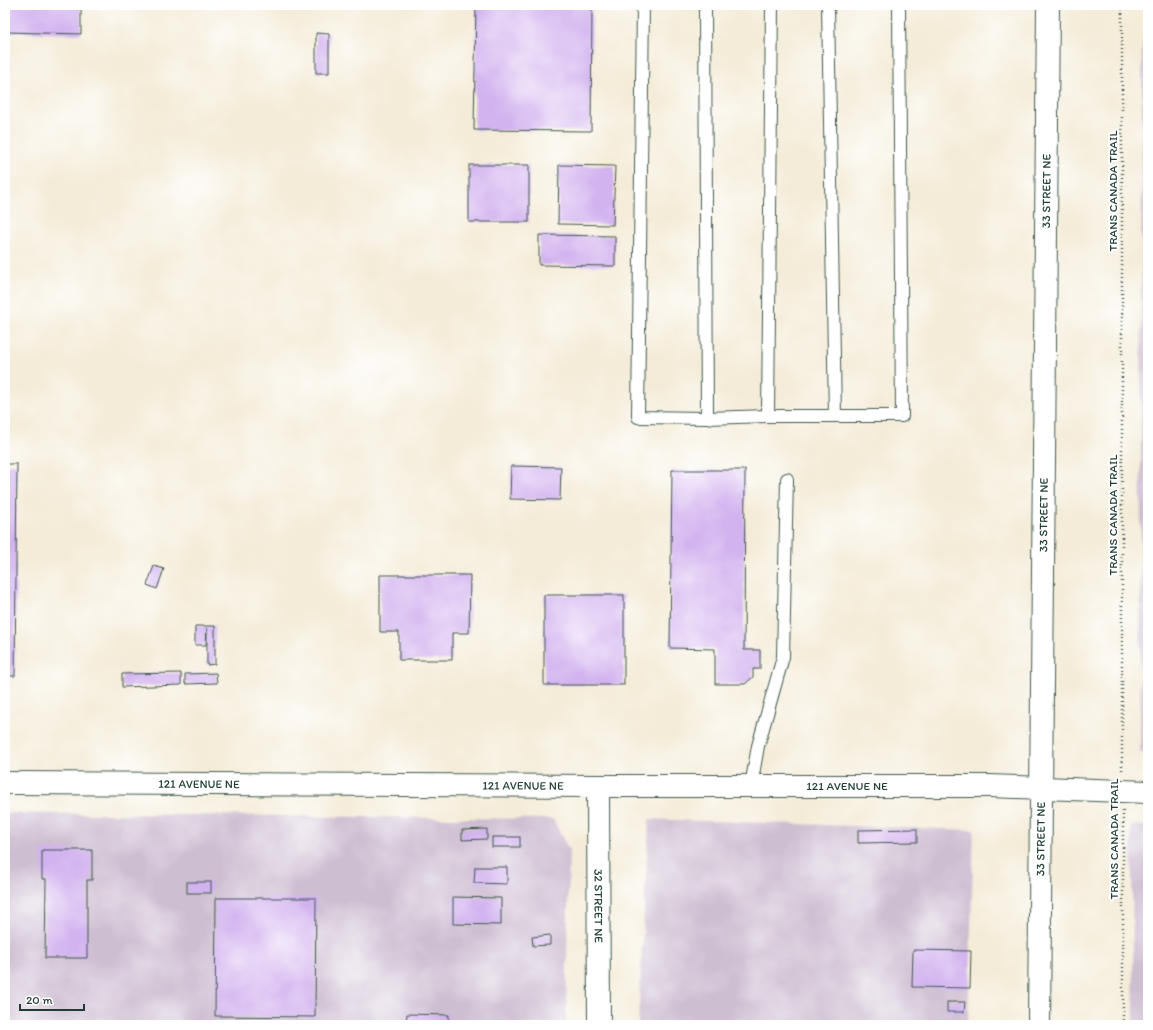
<svg xmlns="http://www.w3.org/2000/svg" width="1153" height="1030" viewBox="0 0 1153 1030" font-family="Itim,sans-serif">
	<style>
		.industrial { fill: #cebed1 }
		.building { fill: #d2b2ef }
		.lines { fill: none; stroke-linecap: round; stroke-linejoin: round }
		.service-casing { stroke: #3f574d; stroke-width: 14 }
		.minor-casing { stroke: #3f574d; stroke-width: 24 }
		.tertiary-casing { stroke: #3f574d; stroke-width: 24 }
		.path { stroke: #3f574d; stroke-width: 2.5; stroke-dasharray: 1 3; stroke-linecap: butt }
		.service { stroke: #fff; stroke-width: 12 }
		.minor { stroke: #fff; stroke-width: 22 }
		.tertiary { stroke: #fff; stroke-width: 22 }
		.labels { text-anchor: middle; stroke-width: 4; stroke-linejoin: round; paint-order: stroke }
		.street-label { font-size: 12px; fill: #1f3d34; stroke: #fff }
	</style>
	<rect width="100%" height="100%" fill="#fff"/>
	<filter id="ink" filterUnits="userSpaceOnUse"><feTurbulence type="fractalNoise" baseFrequency=".025" numOctaves="2"/><feDisplacementMap in="SourceGraphic" scale="8" xChannelSelector="R" yChannelSelector="G"/><feConvolveMatrix kernelMatrix="1 2 1 2 8 2 1 2 1" color-interpolation-filters="sRGB"/></filter>
	<filter id="wash" filterUnits="userSpaceOnUse"><feTurbulence type="fractalNoise" baseFrequency=".012" numOctaves="4" result="noise"/><feDisplacementMap in="SourceGraphic" scale="16" xChannelSelector="R" yChannelSelector="G"/><feGaussianBlur stdDeviation="0.9" result="paint"/><feColorMatrix in="noise" values="0 0 0 0 0 0 0 0 0 0 0 0 0 0 0 0 0 1.4 0 .05"/><feComposite in="paint" operator="in"/></filter>
	<g filter="url(#wash)">
		<rect width="100%" height="100%" fill="#f4ecd8"/>
		<!-- industrial -->
		<g class="industrial">
			<path d="M 1142,43 L 1148,43 L 1148,753 L 1140,753 Z"/>
			<path d="M 5,813 L 553,819 L 569,850 L 566,1025 L 5,1025 Z"/>
			<path d="M 649,819 L 974,830 L 968,1025 L 638,1025 Z"/>
			<path d="M 1131,825 L 1148,826 L 1148,1025 L 1134,1025 Z"/>
		</g>
		<g id="blocks">
			<!-- building -->
			<g class="building">
				<path d="M 7,5 L 81,5 L 81,34 L 6,32 Z"/>
				<path d="M 476,5 L 592,5 L 591,131 L 474,130 Z"/>
				<path d="M 316,33 L 329,34 L 329,73 L 316,73 Z"/>
				<rect x="469" y="165" width="60" height="57"/>
				<path d="M 559,165 L 615,166 L 613,225 L 558,224 Z"/>
				<path d="M 539,235 L 615,236 L 615,266 L 539,265 Z"/>
				<path d="M 5,464 L 17,464 L 15,676 L 5,676 Z"/>
				<path d="M 511,466 L 561,467 L 560,500 L 510,499 Z"/>
				<path d="M 672,470 L 745,470 L 744,650 L 760,650 L 760,669 L 753,669 L 753,677 L 745,684 L 715,684 L 715,649 L 670,648 Z"/>
				<path d="M 154,566 L 164,569 L 157,589 L 147,585 Z"/>
				<path d="M 380,575 L 470,575 L 469,633 L 452,633 L 452,660 L 399,660 L 399,632 L 380,632 Z"/>
				<rect x="544" y="595" width="80" height="90"/>
				<path d="M 195,626 L 215,626 L 215,664 L 207,665 L 207,628 L 206,645 L 195,645 Z"/>
				<path d="M 181,673 L 181,685 L 122,687 L 122,674 Z"/>
				<path d="M 216,673 L 217,683 L 185,684 L 185,674 Z"/>
				<path d="M 487,829 L 487,839 L 462,840 L 462,830 Z"/>
				<path d="M 917,829 L 917,842 L 858,843 L 858,830 Z"/>
				<rect x="492" y="837" width="28" height="10"/>
				<path d="M 42,850 L 92,850 L 92,880 L 87,880 L 87,958 L 45,958 L 46,879 L 42,879 Z"/>
				<path d="M 475,867 L 507,867 L 507,884 L 474,883 Z"/>
				<rect x="187" y="882" width="24" height="11"/>
				<path d="M 453,897 L 501,898 L 501,925 L 453,924 Z"/>
				<path d="M 216,898 L 316,898 L 315,1017 L 215,1016 Z"/>
				<path d="M 550,935 L 550,945 L 533,946 L 532,937 Z"/>
				<path d="M 913,950 L 971,951 L 970,988 L 912,987 Z"/>
				<path d="M 947,1002 L 965,1002 L 964,1012 L 947,1012 Z"/>
				<path d="M 407,1014 L 449,1015 L 448,1025 L 406,1025 Z"/>
			</g>
		</g>
	</g>
	<g filter="url(#ink)">
		<use href="#blocks" fill-opacity="0" stroke="#3f574d" stroke-width="1"/>
		<g class="lines">
			<!-- service casing -->
			<g class="service-casing">
				<g id="service">
					<path d="M 643,5 L 638,417 L 707,418 L 705,5"/>
					<path d="M 772,5 L 768,416 L 902,416 L 899,5"/>
					<path d="M 828,5 L 835,416"/>
					<path d="M 707,418 L 768,416"/>
					<path d="M 751,786 L 758,746 L 783,657 L 787,479"/>
				</g>
			</g>
			<!-- minor casing -->
			<g class="minor-casing">
				<g id="minor">
					<path id="s1" d="M 598,786 L 599,1025"/>
				</g>
			</g>
			<!-- tertiary casing -->
			<g class="tertiary-casing">
				<g id="tertiary">
					<path id="s2" d="M 5,783 L 598,786 L 989,786 L 1148,792"/>
					<path id="s3" d="M 1039,1025 L 1048,5"/>
				</g>
			</g>
			<!-- path -->
			<g class="path">
				<path d="M 1122,5 L 1122,770"/>
				<path d="M 1123,811 L 1123,1025"/>
			</g>
			<!-- service -->
			<use href="#service" class="service"/>
			<!-- minor -->
			<use href="#minor" class="minor"/>
			<!-- tertiary -->
			<use href="#tertiary" class="tertiary"/>
		</g>
	</g>
	<g class="labels">
		<!-- street labels -->
		<g class="street-label">
			<text dy="4" stroke="none"><textPath href="#s3" startOffset="834">33 STREET NE</textPath></text>
			<text transform="translate(1113 191) rotate(-90)" y="4">TRANS CANADA TRAIL</text>
			<text dy="4" stroke="none"><textPath href="#s3" startOffset="510">33 STREET NE</textPath></text>
			<text transform="translate(1113 515) rotate(-90)" y="4">TRANS CANADA TRAIL</text>
			<text dy="4" stroke="none"><textPath href="#s2" startOffset="194">121 AVENUE NE</textPath></text>
			<text dy="4" stroke="none"><textPath href="#s2" startOffset="518">121 AVENUE NE</textPath></text>
			<text dy="4" stroke="none"><textPath href="#s2" startOffset="842">121 AVENUE NE</textPath></text>
			<text dy="4" stroke="none"><textPath href="#s3" startOffset="186">33 STREET NE</textPath></text>
			<text transform="translate(1114 839) rotate(-90)" y="4">TRANS CANADA TRAIL</text>
			<text dy="4" stroke="none"><textPath href="#s1" startOffset="120">32 STREET NE</textPath></text>
		</g>
	</g>
	<!-- margin -->
	<rect width="1153" height="1030" fill="none" stroke="#fff" stroke-width="20"/>
	<!-- scale -->
	<path d="M20 1004v6h64v-6" fill="none" stroke="#1f3d34" stroke-width="2"/>
	<text x="26" y="1004" font-size="12" fill="#1f3d34" stroke="#ffffff" stroke-width="3" paint-order="stroke">20 m</text>
</svg>
